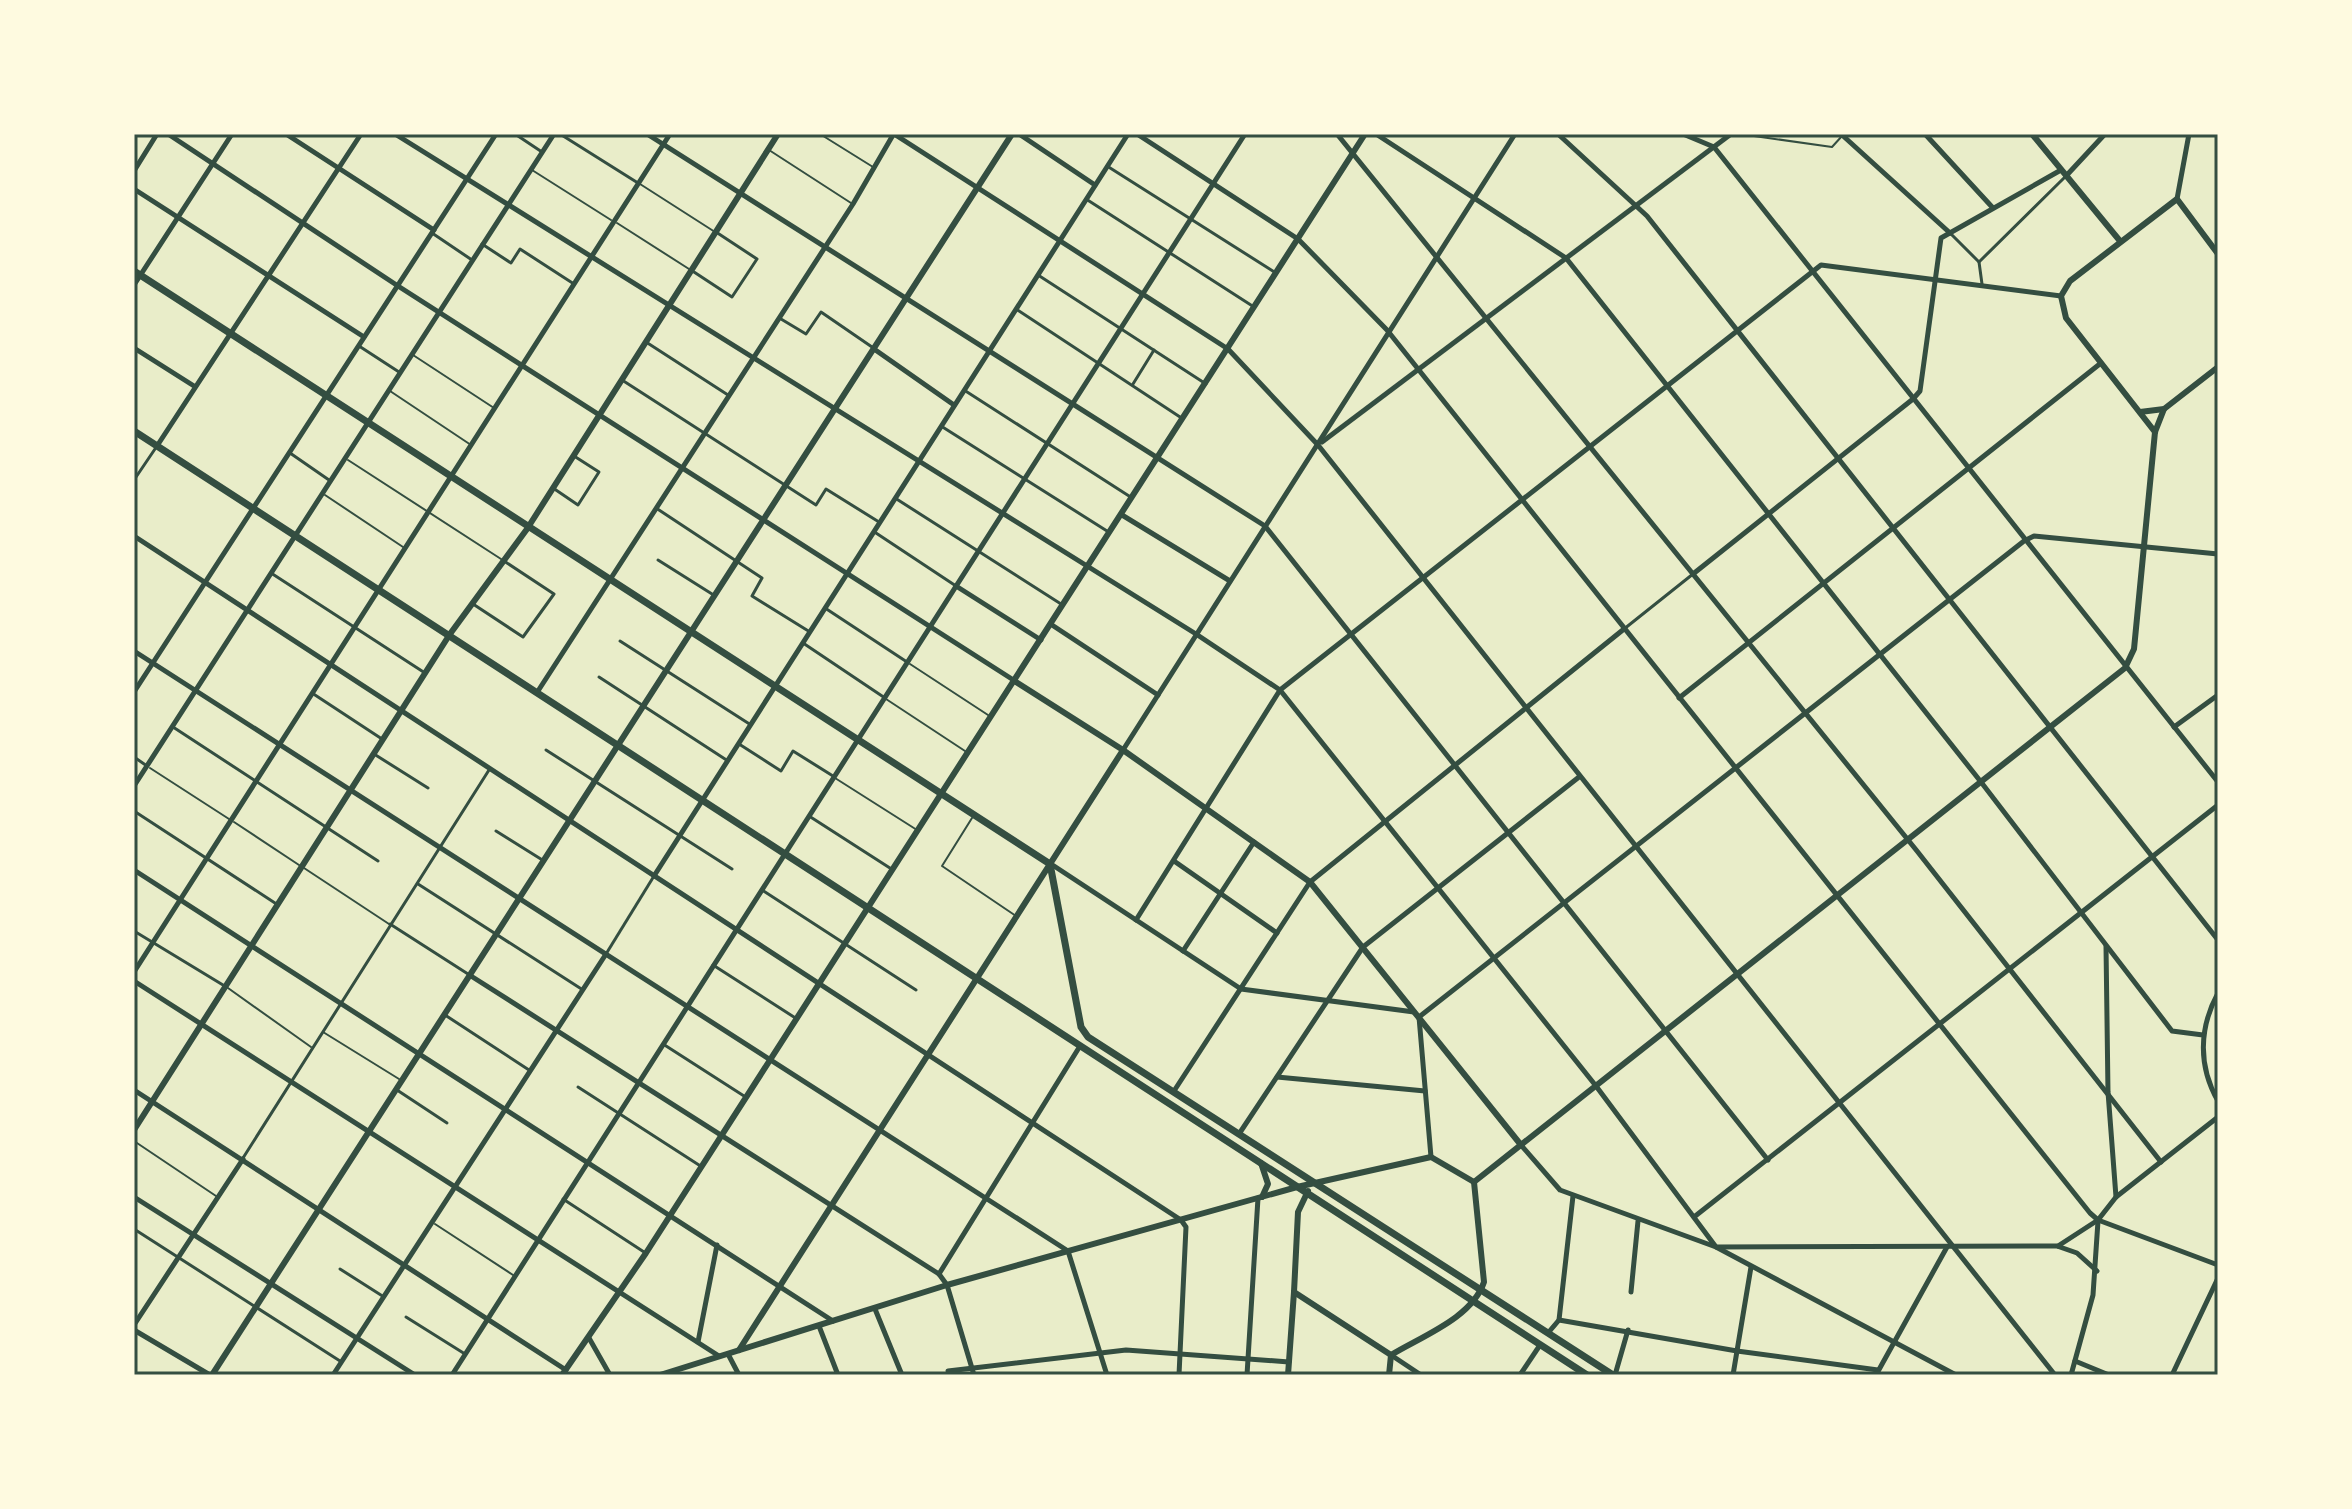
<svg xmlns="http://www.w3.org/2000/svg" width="2352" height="1509" viewBox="0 0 2352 1509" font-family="'PT Sans',sans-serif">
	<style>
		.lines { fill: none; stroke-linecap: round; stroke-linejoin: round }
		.service { stroke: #344e41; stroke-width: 2 }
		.pedestrian { stroke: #344e41; stroke-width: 3 }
		.minor { stroke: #344e41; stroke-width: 5 }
		.tertiary { stroke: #344e41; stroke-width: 6 }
		.secondary { stroke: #344e41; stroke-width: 6 }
		.primary { stroke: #344e41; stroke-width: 7 }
		.neatline { fill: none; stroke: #344e41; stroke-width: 3 }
	</style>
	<rect width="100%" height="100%" fill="#e9edc9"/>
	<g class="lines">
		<!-- service -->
		<g class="service">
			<path d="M 820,134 L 873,167"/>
			<path d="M 1740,134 L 1832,147 L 1842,136"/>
			<path d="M 769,150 L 851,203"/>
			<path d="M 532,170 L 611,220"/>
			<path d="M 640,184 L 715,232"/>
			<path d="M 617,223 L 689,269"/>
			<path d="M 413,355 L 494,408"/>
			<path d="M 390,391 L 471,445"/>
			<path d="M 348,460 L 501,559"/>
			<path d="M 325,495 L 403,547"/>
			<path d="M 910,664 L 988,715"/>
			<path d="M 886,699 L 965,751"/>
			<path d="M 150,768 L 229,819"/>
			<path d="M 835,778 L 917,830"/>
			<path d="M 972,818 L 942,866 L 1016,916"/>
			<path d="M 234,822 L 299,865"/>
			<path d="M 304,868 L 389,924"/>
			<path d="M 228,988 L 311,1047"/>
			<path d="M 323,1032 L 399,1079"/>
			<path d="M 134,1141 L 216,1196"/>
			<path d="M 435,1224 L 513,1275"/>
		</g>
		<!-- pedestrian -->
		<g class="pedestrian">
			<path d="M 515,134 L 542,152"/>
			<path d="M 560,134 L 638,183"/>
			<path d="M 1107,166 L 1276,273"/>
			<path d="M 1086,199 L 1254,307"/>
			<path d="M 432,233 L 472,260"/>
			<path d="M 1950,233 L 1979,262 L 1982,284"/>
			<path d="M 482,244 L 511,263 L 520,249 L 574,284"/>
			<path d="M 1979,262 L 2066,176"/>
			<path d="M 694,272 L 732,297 L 757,259 L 716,232"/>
			<path d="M 1038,275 L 1206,384"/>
			<path d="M 1016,309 L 1180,417"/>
			<path d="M 781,319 L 806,334 L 821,312 L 872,347"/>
			<path d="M 646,342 L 728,395"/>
			<path d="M 359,346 L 399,372"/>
			<path d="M 622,380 L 816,505 L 826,489 L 879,522"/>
			<path d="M 1133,384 L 1154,350"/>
			<path d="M 964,390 L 1129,496"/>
			<path d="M 941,426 L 1107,531"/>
			<path d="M 290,453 L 329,480"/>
			<path d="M 134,480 L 157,446"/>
			<path d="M 553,488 L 578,505 L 599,472 L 574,456"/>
			<path d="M 895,498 L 1061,604"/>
			<path d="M 656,508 L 762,578 L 752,596 L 810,632"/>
			<path d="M 876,533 L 956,586"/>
			<path d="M 658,560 L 712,594"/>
			<path d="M 271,573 L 425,673"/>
			<path d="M 473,604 L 523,637 L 554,594 L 504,561"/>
			<path d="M 825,608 L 907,662"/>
			<path d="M 1624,629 L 1693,574"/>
			<path d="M 620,641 L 751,725"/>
			<path d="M 803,643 L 885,698"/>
			<path d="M 599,677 L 728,761"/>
			<path d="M 312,693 L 382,739"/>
			<path d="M 173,727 L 378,861"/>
			<path d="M 739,744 L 781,771 L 793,751 L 833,776"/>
			<path d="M 546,750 L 732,869"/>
			<path d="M 374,754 L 428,788"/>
			<path d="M 134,757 L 147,766"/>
			<path d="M 134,811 L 278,905"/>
			<path d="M 809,816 L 893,870"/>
			<path d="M 496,831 L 544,861"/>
			<path d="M 418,884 L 583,990"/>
			<path d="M 762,890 L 916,990"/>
			<path d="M 390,924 L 468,974"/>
			<path d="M 134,931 L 223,985"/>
			<path d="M 606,954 L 654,876"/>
			<path d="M 713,965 L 797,1019"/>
			<path d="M 445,1015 L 529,1070"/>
			<path d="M 663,1044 L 744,1096"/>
			<path d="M 578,1087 L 702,1167"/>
			<path d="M 397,1090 L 447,1123"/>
			<path d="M 243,1158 L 489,770"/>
			<path d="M 563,1199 L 644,1252"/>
			<path d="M 134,1229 L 340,1361"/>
			<path d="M 340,1269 L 384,1297"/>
			<path d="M 406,1317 L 465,1354"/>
		</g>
		<!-- minor -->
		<g class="minor">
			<path d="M 168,134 L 398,286 L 1015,681"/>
			<path d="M 286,134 L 434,230"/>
			<path d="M 395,134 L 1196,634 L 1280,690 L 1596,1086 L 1716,1247 L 2057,1246 L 2077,1253 L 2097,1271"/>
			<path d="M 647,134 L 1265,526 L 1768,1160"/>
			<path d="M 894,134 L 1228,349 L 1318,445 L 2055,1375"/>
			<path d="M 1019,134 L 1095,185"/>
			<path d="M 1137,134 L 1298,239 L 1387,330 L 2090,1213 L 2098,1220 L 2218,1265"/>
			<path d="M 1337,134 L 1917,851 L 2161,1162"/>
			<path d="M 1376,134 L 1566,258 L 1981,782 L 2172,1031 L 2203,1035"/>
			<path d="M 1558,134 L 1647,216 L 2218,940"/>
			<path d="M 1683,134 L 1714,147 L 2218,782"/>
			<path d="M 1841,134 L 1950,233"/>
			<path d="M 1925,134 L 1993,208"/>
			<path d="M 134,171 L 157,134"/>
			<path d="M 2066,176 L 2105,134"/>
			<path d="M 134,189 L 364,337"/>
			<path d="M 2177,199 L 2189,134"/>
			<path d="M 134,285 L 232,134"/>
			<path d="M 134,348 L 194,386"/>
			<path d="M 874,349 L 954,405"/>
			<path d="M 1322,442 L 1731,134"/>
			<path d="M 157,446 L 361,134"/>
			<path d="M 1122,515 L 1230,581"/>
			<path d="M 134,536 L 1181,1220 L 1186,1227 L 1179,1375"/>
			<path d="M 1693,574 L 1913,399 L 1920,391 L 1941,238 L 2061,170"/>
			<path d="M 956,586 L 1041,640"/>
			<path d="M 1052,625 L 1158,695"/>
			<path d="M 134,651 L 1068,1251 L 1107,1375"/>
			<path d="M 538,691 L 853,204 L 893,135"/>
			<path d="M 134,692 L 496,134"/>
			<path d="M 1679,698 L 2101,363"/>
			<path d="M 2174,727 L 2218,695"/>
			<path d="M 1123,750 L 1515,134"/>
			<path d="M 134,786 L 554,134"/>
			<path d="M 1174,861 L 1277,933"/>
			<path d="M 1051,864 L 1241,989 L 1414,1012"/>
			<path d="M 134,870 L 833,1321"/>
			<path d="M 654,876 L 1128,134"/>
			<path d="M 1136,920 L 1280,690 L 1821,265 L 2061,296"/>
			<path d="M 2106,946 L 2108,1092 L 2116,1197"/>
			<path d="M 1183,951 L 1254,842"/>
			<path d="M 134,972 L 670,134"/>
			<path d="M 471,976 L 939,1274 L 947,1285 L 974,1375"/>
			<path d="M 134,981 L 719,1356"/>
			<path d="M 2218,993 C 2199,1028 2198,1066 2218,1101"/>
			<path d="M 1277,1077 L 1425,1091"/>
			<path d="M 134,1090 L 566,1370"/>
			<path d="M 1174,1091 L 1310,882 L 1624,629"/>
			<path d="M 1239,1134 L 1363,947 L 1579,777"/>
			<path d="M 1521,1145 L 1560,1190 L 1716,1247 L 1956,1375"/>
			<path d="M 1431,1157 L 1419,1017 L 2024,541 L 2034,536 L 2218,554"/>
			<path d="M 134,1197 L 415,1375"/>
			<path d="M 1694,1217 L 2218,805"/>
			<path d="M 2058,1246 L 2098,1220 L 2116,1197 L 2218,1117"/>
			<path d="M 939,1274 L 1080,1046"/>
			<path d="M 1631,1292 L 1638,1221"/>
			<path d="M 875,1309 L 902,1375"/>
			<path d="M 1559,1320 L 1737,1351 L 1878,1370"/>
			<path d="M 134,1325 L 243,1159"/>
			<path d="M 819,1326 L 838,1375"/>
			<path d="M 134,1330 L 210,1375"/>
			<path d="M 1548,1333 L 1559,1320 L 1573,1196"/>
			<path d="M 589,1338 L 610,1375"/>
			<path d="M 698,1342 L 717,1245"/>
			<path d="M 728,1354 L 739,1375"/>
			<path d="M 1391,1355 L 1421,1375"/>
			<path d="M 2075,1361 L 2109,1375"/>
			<path d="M 948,1371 L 1126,1350 L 1289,1362"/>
			<path d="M 333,1375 L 606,954"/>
			<path d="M 452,1375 L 1245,134"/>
			<path d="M 1247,1375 L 1258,1198"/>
			<path d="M 1520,1375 L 1540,1345"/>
			<path d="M 1615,1375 L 1628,1330"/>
			<path d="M 1733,1375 L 1751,1267"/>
			<path d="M 1876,1375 L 1947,1247"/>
			<path d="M 2071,1375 L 2093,1295 L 2098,1221"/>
			<path d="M 2172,1375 L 2218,1278"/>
		</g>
		<!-- tertiary -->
		<g class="tertiary">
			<path d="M 1016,682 L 1123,750 L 1310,882 L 1521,1145"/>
			<path d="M 739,1350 L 1123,750"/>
			<path d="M 562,1375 L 646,1253 L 1365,134"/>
			<path d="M 1288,1375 L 1294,1292"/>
			<path d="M 1389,1375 L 1391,1355"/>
		</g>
		<!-- secondary -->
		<g class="secondary">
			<path d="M 2032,134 L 2120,241"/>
			<path d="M 2140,412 L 2164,409 L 2218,367"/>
			<path d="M 2155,432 L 2066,318 L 2061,296 L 2070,281 L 2177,199 L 2218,254"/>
			<path d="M 134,1130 L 450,634 L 527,529 L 778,134"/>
			<path d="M 1261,1163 L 1268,1184 L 1262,1197"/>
			<path d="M 1474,1182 L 2125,668 L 2134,649 L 2155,432 L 2164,409"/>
			<path d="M 1308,1191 L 1298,1212 L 1294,1292 L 1391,1355 C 1422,1336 1472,1318 1484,1282 L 1474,1182"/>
			<path d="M 212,1375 L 1012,134"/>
			<path d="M 660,1375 L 947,1285 L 1297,1187 L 1431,1157 L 1474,1182"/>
		</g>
		<!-- primary -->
		<g class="primary">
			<path d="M 134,271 L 1050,864 L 1081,1027 L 1088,1037 L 1613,1375"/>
			<path d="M 134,431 L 1587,1375"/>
		</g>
	</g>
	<!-- border -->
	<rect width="2352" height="1509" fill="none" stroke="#fefae0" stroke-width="272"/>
	<rect x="136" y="136" width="2080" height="1237" class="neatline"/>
</svg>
